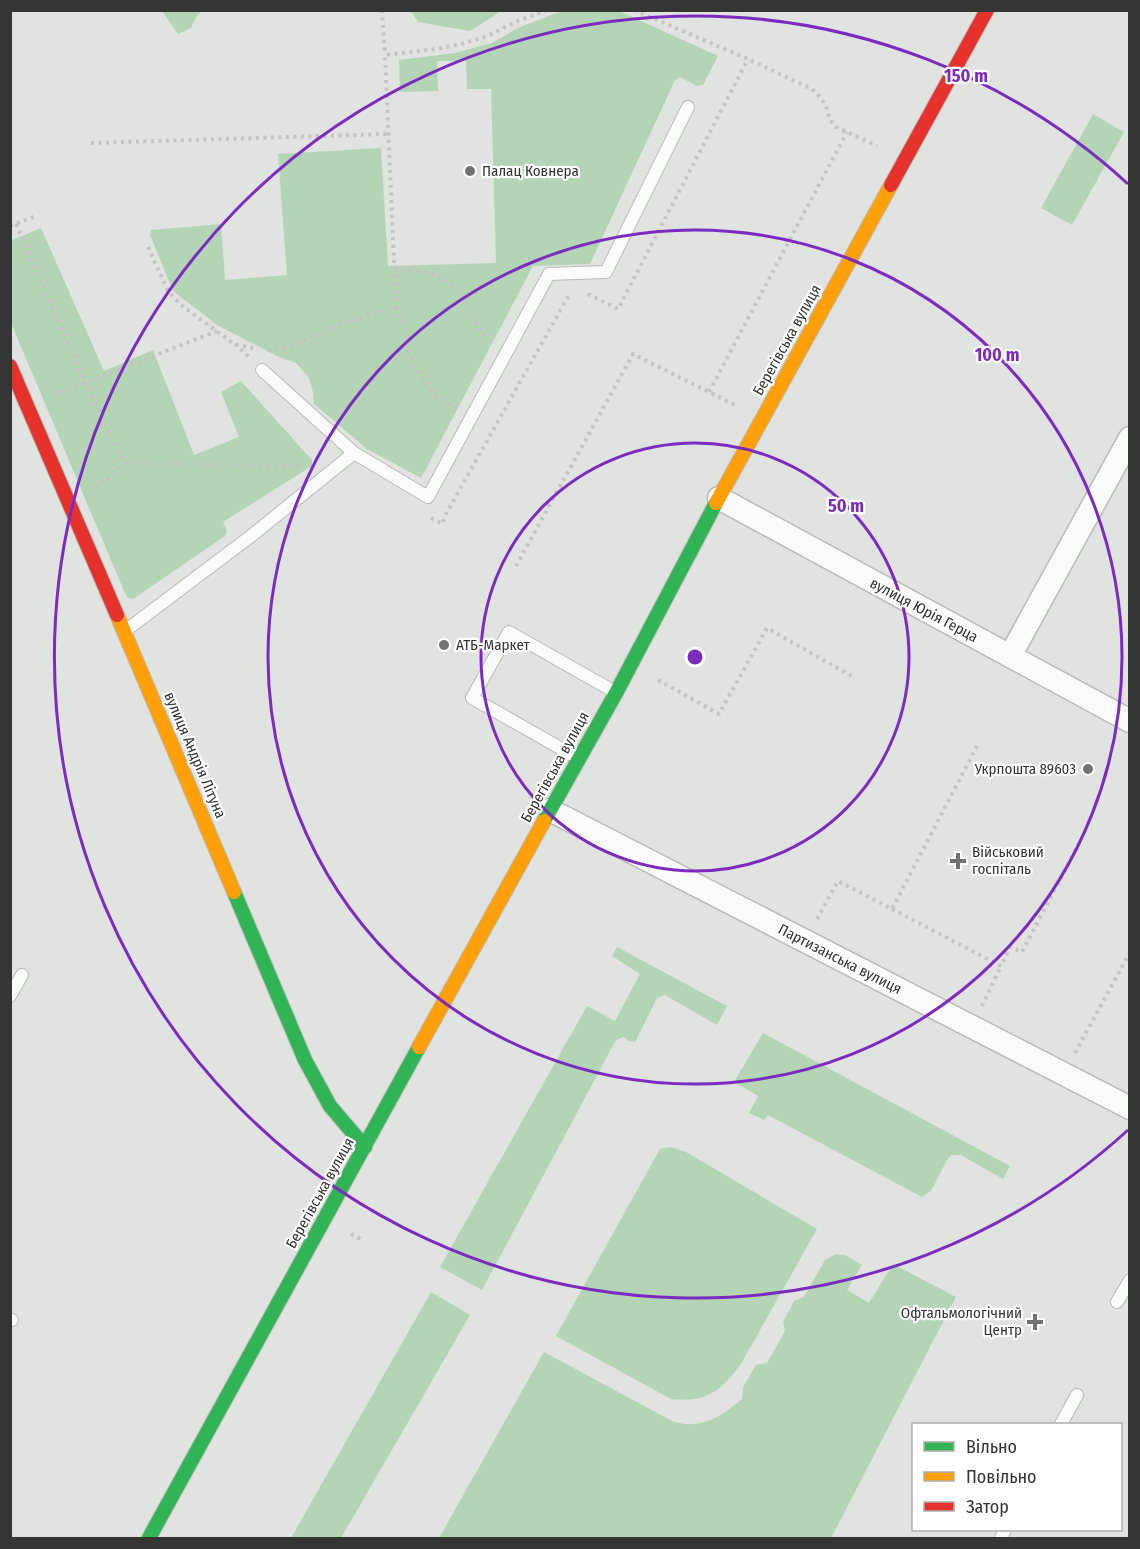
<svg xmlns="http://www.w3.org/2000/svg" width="1140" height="1549" viewBox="0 0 1140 1549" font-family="'Fira Sans Condensed',sans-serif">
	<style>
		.green { fill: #b3d5b5 }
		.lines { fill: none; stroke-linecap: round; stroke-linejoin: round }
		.lane-casing { stroke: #b9bbb9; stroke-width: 14 }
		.street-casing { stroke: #b9bbb9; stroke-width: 25 }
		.fast-casing { stroke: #b9bbb9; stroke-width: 16 }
		.slow-casing { stroke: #b9bbb9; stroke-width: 16 }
		.jam-casing { stroke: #b9bbb9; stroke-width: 16 }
		.path { stroke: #c3c3c3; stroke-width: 4; stroke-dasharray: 3 4.5; stroke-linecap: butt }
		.lane { stroke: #fafbfa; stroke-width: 12 }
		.street { stroke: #fafbfa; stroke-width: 22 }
		.fast { stroke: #30b455; stroke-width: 14 }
		.slow { stroke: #ff9f0a; stroke-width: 14 }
		.jam { stroke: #e5322d; stroke-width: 14 }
		.ring { fill: none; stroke: #7b2cbf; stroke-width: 3 }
		.poi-dot { fill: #707370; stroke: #fff; stroke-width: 2 }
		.labels { text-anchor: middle; stroke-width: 4.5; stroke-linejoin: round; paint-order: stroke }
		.poi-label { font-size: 15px; fill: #333633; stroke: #fff; text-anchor: start }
		.street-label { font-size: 15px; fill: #333633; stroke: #fff }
		.centre { fill: #7b2cbf; stroke: #fff; stroke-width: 3 }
		.ring-label { font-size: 18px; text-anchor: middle; font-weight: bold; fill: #7b2cbf; stroke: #fff; stroke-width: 4.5; stroke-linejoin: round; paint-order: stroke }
	</style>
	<rect width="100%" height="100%" fill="#e0e3e0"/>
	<!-- green -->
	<g class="green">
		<path d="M 162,11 L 202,11 L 196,17 L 191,28 L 178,34 Z"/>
		<path d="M 411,11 L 500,11 L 498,13 L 470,31 L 418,22 Z"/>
		<path d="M 562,11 L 619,11 L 718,56 L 703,85 L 697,86 L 680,77 L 675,80 L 590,264 L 533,266 L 421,478 L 367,449 L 314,404 L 313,392 L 309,378 L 296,363 L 279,357 L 217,325 L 173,291 L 150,235 L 151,230 L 221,224 L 225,280 L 287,275 L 278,154 L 381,148 L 388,266 L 496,263 L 491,89 L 467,89 L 466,61 L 437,61 L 438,91 L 400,92 L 399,60 L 455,53 L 492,43 L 520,27 Z"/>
		<path d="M 1093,114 L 1124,132 L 1072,225 L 1041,208 Z"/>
		<path d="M 41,228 L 104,371 L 153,350 L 194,455 L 239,437 L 221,392 L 241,381 L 312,460 L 312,466 L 223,522 L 227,531 L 225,536 L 133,599 L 128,598 L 124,591 L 11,323 L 10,241 Z"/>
		<path d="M 617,947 L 727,1006 L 717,1025 L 665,995 L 657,998 L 635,1042 L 628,1041 L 624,1037 L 616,1040 L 482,1290 L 440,1267 L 587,1006 L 615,1021 L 640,974 L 612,956 Z"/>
		<path d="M 763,1033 L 1010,1166 L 1003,1179 L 961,1155 L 951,1155 L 947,1160 L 931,1191 L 922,1197 L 768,1115 L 764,1120 L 749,1113 L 758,1096 L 734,1082 Z"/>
		<path d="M 671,1147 L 686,1152 L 817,1229 L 742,1362 C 722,1391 706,1403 671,1399 L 556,1336 L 660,1149 Z"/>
		<path d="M 836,1254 L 845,1255 L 862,1265 L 847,1290 L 869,1303 L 893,1264 L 956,1297 L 831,1538 L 439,1538 L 544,1352 L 674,1422 C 680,1423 687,1425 694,1424 C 712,1423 729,1410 742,1399 L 743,1387 L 756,1365 L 767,1363 L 785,1331 L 783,1322 L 794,1301 L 804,1297 L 825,1260 Z"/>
		<path d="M 431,1292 L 470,1315 L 341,1538 L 291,1538 Z"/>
	</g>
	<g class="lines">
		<!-- lane casing -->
		<g class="lane-casing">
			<g id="lane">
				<path d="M 262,370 L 354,453"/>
				<path d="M 125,631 L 251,536 L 354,453 L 428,497 L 549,274 L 606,272 L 688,107"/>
				<path d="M 578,758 L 472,698 L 509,632 L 615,692"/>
				<path d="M 10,996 L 22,975"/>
				<path d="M 1117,1302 L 1130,1280"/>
				<path d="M 10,1320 L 12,1320"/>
				<path d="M 1061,1424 L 1077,1395"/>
				<path d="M 1001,1538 L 1005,1530"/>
			</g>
		</g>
		<!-- street casing -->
		<g class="street-casing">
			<g id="street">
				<path d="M 719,498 L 1130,721"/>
				<path d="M 1010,656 L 1130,438"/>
				<path d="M 550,810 L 1130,1108"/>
			</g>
		</g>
		<!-- fast casing -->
		<g class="fast-casing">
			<g id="fast">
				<path d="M 544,821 L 616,693 L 716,503"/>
				<path d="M 234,892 L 305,1060 L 330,1106 L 365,1147"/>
				<path d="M 149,1538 L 419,1047"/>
			</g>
		</g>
		<!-- slow casing -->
		<g class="slow-casing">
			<g id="slow">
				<path d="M 716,503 L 891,185"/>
				<path d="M 117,615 L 234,892"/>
				<path d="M 419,1047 L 544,821"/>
			</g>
		</g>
		<!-- jam casing -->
		<g class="jam-casing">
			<g id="jam">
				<path d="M 891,185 L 987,10"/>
				<path d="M 10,366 L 117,615"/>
			</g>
		</g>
		<!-- path -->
		<g class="path">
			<path d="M 382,10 L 385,55"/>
			<path d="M 634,10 L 748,59 L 812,89 L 820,97 L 826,106 L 830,120 L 836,127 L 877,146"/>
			<path d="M 91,143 L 388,134"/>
			<path d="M 16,224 L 86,383 L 124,463 L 304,466"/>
			<path d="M 10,226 L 36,216"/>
			<path d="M 148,247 L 168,291 L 181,305 L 234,344 L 258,349"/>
			<path d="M 394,269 C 412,270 439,271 453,286 C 467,301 475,325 489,341"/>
			<path d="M 588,294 L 618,309 L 748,59"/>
			<path d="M 396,307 L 405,327 L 410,352 L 419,374 L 436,395 L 456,408"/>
			<path d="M 235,344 L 249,357"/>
			<path d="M 268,350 L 287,348 L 341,324 L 396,307 L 385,55 L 436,49 L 461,44 L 488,36 L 515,22 L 547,10"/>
			<path d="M 709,392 L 847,132"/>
			<path d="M 54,395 L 217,331"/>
			<path d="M 94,487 L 109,478 L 124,463"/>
			<path d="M 431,518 L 442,524 L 446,514 L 570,293"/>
			<path d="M 516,566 L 633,354 L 735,405"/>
			<path d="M 658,680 L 719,714 L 767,628 L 855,678"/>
			<path d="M 892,909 L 1001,966 L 1010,947 L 1022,952 L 1080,841"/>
			<path d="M 817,919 L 838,881 L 892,909 L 978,744"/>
			<path d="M 982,1006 L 1001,966"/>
			<path d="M 1075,1053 L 1130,952"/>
			<path d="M 351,1234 L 362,1240"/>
		</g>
		<!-- lane -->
		<use href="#lane" class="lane"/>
		<!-- street -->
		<use href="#street" class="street"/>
		<!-- fast -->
		<use href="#fast" class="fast"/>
		<!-- slow -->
		<use href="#slow" class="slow"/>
		<!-- jam -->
		<use href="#jam" class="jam"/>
	</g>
	<!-- distance rings -->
	<g class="ring">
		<circle cx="695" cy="657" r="214"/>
		<circle cx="695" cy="657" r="427"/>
		<path d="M1128 1130A641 641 0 1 1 1128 184"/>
	</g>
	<!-- markers -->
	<g class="poi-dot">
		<circle cx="470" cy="171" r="6"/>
		<circle cx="444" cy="645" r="6"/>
		<circle cx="1088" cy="769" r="6"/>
		<path d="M955 852h6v6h6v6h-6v6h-6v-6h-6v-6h6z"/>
		<path d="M1032 1313h6v6h6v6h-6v6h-6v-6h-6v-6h6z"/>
	</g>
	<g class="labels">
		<!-- poi labels -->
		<g class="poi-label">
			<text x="482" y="176">Палац Ковнера</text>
			<text x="456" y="650">АТБ-Маркет</text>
			<text x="1076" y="774" text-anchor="end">Укрпошта 89603</text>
			<text x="972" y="857">Військовий<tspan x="972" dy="17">госпіталь</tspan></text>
			<text x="1022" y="1318" text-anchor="end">Офтальмологічний<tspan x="1022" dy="17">Центр</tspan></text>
		</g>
		<!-- street labels -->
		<g class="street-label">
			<text transform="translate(787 340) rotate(-61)" y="5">Берегівська вулиця</text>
			<text transform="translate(924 610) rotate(28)" y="5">вулиця Юрія Герца</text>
			<text transform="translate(195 755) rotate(67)" y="5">вулиця Андрія Літуна</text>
			<text transform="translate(555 767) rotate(-61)" y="5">Берегівська вулиця</text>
			<text transform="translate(840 959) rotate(27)" y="5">Партизанська вулиця</text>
			<text transform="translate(320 1193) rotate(-61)" y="5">Берегівська вулиця</text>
		</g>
	</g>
	<circle cx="695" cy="657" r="9" class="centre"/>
	<g class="ring-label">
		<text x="966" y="82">150 m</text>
		<text x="997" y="361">100 m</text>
		<text x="846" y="512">50 m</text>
	</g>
	<!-- border -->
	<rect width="1140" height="1549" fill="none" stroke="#333633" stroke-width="24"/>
	<!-- legend -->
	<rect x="912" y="1423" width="210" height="108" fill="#ffffff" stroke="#adafad" stroke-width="1.5"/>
	<rect x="924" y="1442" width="30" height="9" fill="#30b455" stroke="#adafad" stroke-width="1.5"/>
	<text x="966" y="1453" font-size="18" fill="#333633">Вільно</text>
	<rect x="924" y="1472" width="30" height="9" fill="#ff9f0a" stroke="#adafad" stroke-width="1.5"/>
	<text x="966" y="1483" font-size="18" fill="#333633">Повільно</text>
	<rect x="924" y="1502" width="30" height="9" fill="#e5322d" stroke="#adafad" stroke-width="1.5"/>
	<text x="966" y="1513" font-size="18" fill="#333633">Затор</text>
</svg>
